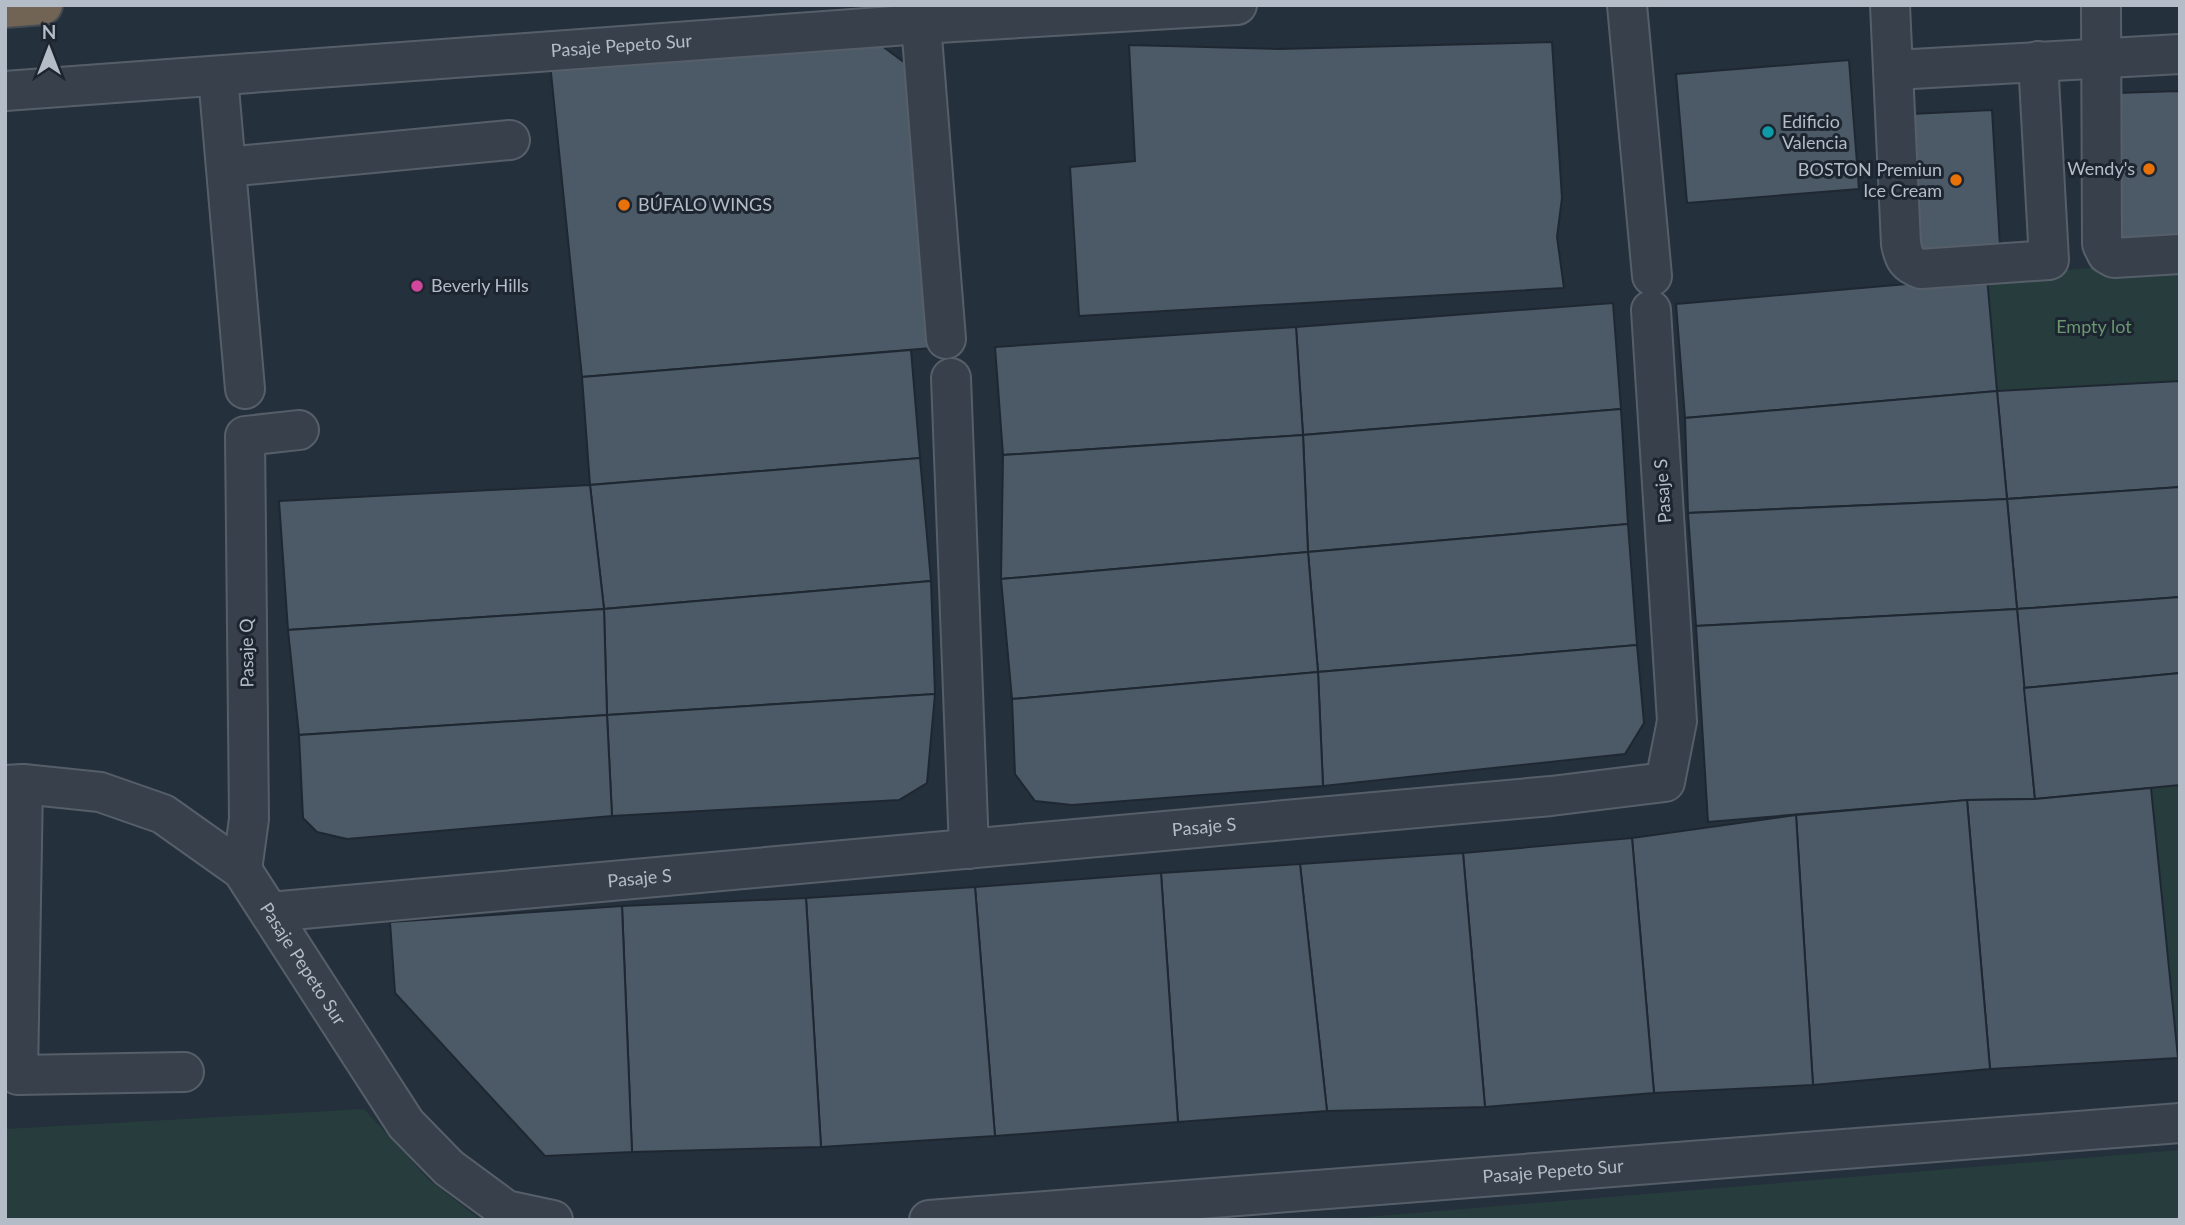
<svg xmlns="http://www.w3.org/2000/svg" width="2185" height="1225" viewBox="0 0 2185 1225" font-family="Lato,sans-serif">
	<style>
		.green { fill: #273d3d }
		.building { fill: #4c5a67; stroke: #1f2832; stroke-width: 2 }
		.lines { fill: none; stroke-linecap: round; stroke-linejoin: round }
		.minor-casing { stroke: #565f69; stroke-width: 42 }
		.highway-casing { stroke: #434c56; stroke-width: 42 }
		.minor { stroke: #38414b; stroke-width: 38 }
		.highway { stroke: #716455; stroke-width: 38 }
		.culture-dot { fill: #0f9aa8; stroke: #1d2630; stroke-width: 2.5 }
		.food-dot { fill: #e8710a; stroke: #1d2630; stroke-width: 2.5 }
		.hotel-dot { fill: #d1479c; stroke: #1d2630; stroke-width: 2.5 }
		.labels { text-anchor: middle; stroke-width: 6; stroke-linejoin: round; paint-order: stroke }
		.street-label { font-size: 18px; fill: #b3bcc7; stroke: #1d2630 }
		.poi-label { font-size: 18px; fill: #b3bcc7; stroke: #1d2630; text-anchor: start }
		.park-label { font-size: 18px; fill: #6b9772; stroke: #1d2630 }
	</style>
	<rect width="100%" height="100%" fill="#24303b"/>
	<!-- green -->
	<g class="green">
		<path d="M 2180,260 L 2180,381 L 1997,391 L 1987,277 Z"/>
		<path d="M 2180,785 L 2180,1058 L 2178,1058 L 2151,788 Z"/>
		<path d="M 364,1109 L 430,1181 L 481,1220 L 5,1220 L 5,1129 Z"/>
		<path d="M 2180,1150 L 2180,1220 L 1330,1220 Z"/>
	</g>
	<!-- building -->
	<g class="building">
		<path d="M 874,40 L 905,63 L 932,348 L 582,377 L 550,63 Z"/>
		<path d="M 1552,42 L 1562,198 L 1557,237 L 1564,288 L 1079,316 L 1070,167 L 1135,161 L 1129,45 L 1279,49 Z"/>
		<path d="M 1849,60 L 1859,189 L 1687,203 L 1676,74 Z"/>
		<path d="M 2180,91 L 2180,244 L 2120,246 L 2117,93 Z"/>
		<path d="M 1992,110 L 2000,246 L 1919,251 L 1911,114 Z"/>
		<path d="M 1987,277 L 1997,391 L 1685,418 L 1676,304 Z"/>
		<path d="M 1613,303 L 1621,409 L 1303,435 L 1296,327 Z"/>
		<path d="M 1296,327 L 1303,435 L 1003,455 L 995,347 Z"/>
		<path d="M 911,350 L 920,458 L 590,485 L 582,377 Z"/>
		<path d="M 2180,381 L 2180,487 L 2007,499 L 1997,391 Z"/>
		<path d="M 1997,391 L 2007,499 L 1688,513 L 1685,418 Z"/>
		<path d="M 1621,409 L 1628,524 L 1308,552 L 1303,435 Z"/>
		<path d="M 1303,435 L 1308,552 L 1001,579 L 1003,455 Z"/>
		<path d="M 920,458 L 931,581 L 604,609 L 590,485 Z"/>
		<path d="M 590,485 L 604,609 L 288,630 L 279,501 Z"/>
		<path d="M 2180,487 L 2180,597 L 2017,609 L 2007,499 Z"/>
		<path d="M 2007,499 L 2017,609 L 1696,626 L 1688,513 Z"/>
		<path d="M 1628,524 L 1637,645 L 1318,672 L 1308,552 Z"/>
		<path d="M 1308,552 L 1318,672 L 1012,699 L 1001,579 Z"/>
		<path d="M 931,581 L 935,694 L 607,715 L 604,609 Z"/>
		<path d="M 2180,597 L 2180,673 L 2024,688 L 2017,609 Z"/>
		<path d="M 604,609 L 607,715 L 299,735 L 288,630 Z"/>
		<path d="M 2017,609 L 2035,799 L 1967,800 L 1708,822 L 1696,626 Z"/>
		<path d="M 1637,645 L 1644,723 L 1625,754 L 1323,786 L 1318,672 Z"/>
		<path d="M 1318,672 L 1323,786 L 1072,805 L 1035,801 L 1015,774 L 1012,699 Z"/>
		<path d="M 2180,673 L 2180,785 L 2035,799 L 2024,688 Z"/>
		<path d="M 935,694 L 927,783 L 899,800 L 612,816 L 607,715 Z"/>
		<path d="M 607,715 L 612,816 L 347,839 L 317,832 L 303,818 L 299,735 Z"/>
		<path d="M 2151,788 L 2178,1058 L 1990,1069 L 1967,800 L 2035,799 Z"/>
		<path d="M 1967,800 L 1990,1069 L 1813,1085 L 1796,815 Z"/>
		<path d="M 1796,815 L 1813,1085 L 1654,1093 L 1632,838 Z"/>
		<path d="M 1632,838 L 1654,1093 L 1485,1107 L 1463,853 Z"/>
		<path d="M 1463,853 L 1485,1107 L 1327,1111 L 1300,864 Z"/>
		<path d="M 1300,864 L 1327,1111 L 1178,1122 L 1161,873 Z"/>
		<path d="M 1161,873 L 1178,1122 L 995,1136 L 975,887 Z"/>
		<path d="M 975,887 L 995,1136 L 821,1147 L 806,898 Z"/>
		<path d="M 806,898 L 821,1147 L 632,1152 L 622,906 Z"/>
		<path d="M 622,906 L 632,1152 L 545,1156 L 395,993 L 390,922 Z"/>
	</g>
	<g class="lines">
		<!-- minor casing -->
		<g class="minor-casing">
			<g id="minor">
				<path d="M 1627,5 L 1652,276"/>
				<path d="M 1890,5 L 1901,244 C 1904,259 1907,264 1921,269 L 2049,260 L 2038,61"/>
				<path d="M 2101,5 L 2102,244 L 2107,254 L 2114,258 L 2180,254"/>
				<path d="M 921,24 L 946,339"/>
				<path d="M 1894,70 L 2180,54"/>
				<path d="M 218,76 L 245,389"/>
				<path id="s1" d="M 5,91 L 921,24 L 1237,5"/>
				<path d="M 226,167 L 510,140"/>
				<path d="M 951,378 L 969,849"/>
				<path d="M 23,784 L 18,1075 L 184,1072"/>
				<path id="s2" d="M 5,785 L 23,784 L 100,792 L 163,814 L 242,870 L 406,1124 L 449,1168 L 506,1210 L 553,1220"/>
				<path d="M 242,870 L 249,819 L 245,436 L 299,430"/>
				<path id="s3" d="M 270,912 L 1551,796 L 1665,782 L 1677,721 L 1651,310"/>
				<path id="s4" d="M 929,1220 L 2180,1123"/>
			</g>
		</g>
		<!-- highway casing -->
		<g class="highway-casing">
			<path id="highway" d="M 5,8 L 43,5"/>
		</g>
		<!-- minor -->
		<use href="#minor" class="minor"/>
		<!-- highway -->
		<use href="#highway" class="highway"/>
	</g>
	<!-- markers -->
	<circle class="culture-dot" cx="1768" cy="132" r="7"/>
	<g class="food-dot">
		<circle cx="2149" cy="169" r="7"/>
		<circle cx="1956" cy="180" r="7"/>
		<circle cx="624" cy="205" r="7"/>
	</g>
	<circle class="hotel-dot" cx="417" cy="286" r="7"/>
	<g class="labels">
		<!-- street labels -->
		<g class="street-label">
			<text dy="6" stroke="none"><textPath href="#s1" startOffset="618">Pasaje Pepeto Sur</textPath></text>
			<text transform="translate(1663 491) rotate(-94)" y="6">Pasaje S</text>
			<text transform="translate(247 653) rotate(-91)" y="6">Pasaje Q</text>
			<text dy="6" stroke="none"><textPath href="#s3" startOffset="938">Pasaje S</textPath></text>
			<text dy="6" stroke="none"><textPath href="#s3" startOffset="371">Pasaje S</textPath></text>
			<text dy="6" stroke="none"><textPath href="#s2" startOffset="371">Pasaje Pepeto Sur</textPath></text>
			<text dy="6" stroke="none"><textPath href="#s4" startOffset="626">Pasaje Pepeto Sur</textPath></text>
		</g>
		<!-- poi labels -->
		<g class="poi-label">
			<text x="1782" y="128">Edificio<tspan x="1782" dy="21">Valencia</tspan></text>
			<text x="2135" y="175" text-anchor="end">Wendy's</text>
			<text x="1942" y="176" text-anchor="end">BOSTON Premiun<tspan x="1942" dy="21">Ice Cream</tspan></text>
			<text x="638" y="211">BÚFALO WINGS</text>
			<text x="431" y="292">Beverly Hills</text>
		</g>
		<!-- park labels -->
		<g class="park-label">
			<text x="2094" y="333">Empty lot</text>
		</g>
	</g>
	<!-- border -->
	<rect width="2185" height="1225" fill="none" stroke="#b3bcc7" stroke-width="14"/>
	<!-- north arrow -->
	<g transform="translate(49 49)" stroke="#1d2630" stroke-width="5" paint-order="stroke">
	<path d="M0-5L12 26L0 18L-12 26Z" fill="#b3bcc7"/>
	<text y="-10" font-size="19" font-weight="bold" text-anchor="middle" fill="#b3bcc7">N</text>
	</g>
</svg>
